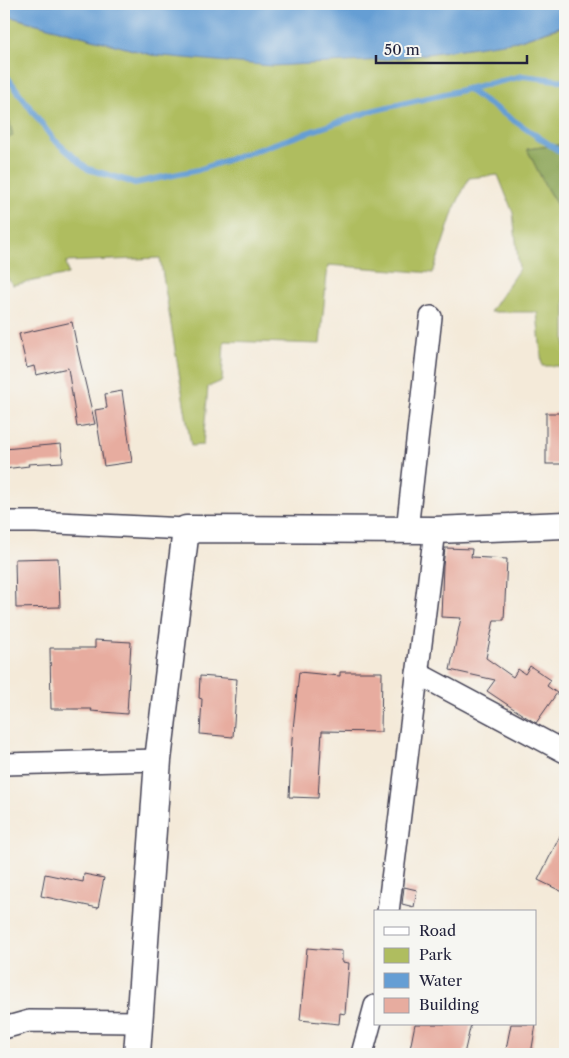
<svg xmlns="http://www.w3.org/2000/svg" width="569" height="1058" viewBox="0 0 569 1058" font-family="'Libre Caslon Text',serif">
	<style>
		.green { fill: #afbd5f; stroke: #68704d }
		.forest { fill: #8ba456; stroke: #566348 }
		.water { fill: #659ed4; stroke: #446088 }
		.lines { fill: none; stroke-linecap: round; stroke-linejoin: round }
		.stream { stroke: #659ed4; stroke-width: 6 }
		.building { fill: #e7ac9f }
		.minor-casing { stroke: #424053; stroke-width: 24 }
		.tertiary-casing { stroke: #424053; stroke-width: 29 }
		.minor { stroke: #fff; stroke-width: 21 }
		.tertiary { stroke: #fff; stroke-width: 26 }
	</style>
	<rect width="100%" height="100%" fill="#f6f6f2"/>
	<filter id="ink" filterUnits="userSpaceOnUse"><feTurbulence type="fractalNoise" baseFrequency=".02" numOctaves="2"/><feDisplacementMap in="SourceGraphic" scale="10" xChannelSelector="R" yChannelSelector="G"/><feConvolveMatrix kernelMatrix="1 2 1 2 8 2 1 2 1" color-interpolation-filters="sRGB"/></filter>
	<filter id="wash" filterUnits="userSpaceOnUse"><feTurbulence type="fractalNoise" baseFrequency=".0096" numOctaves="4" result="noise"/><feDisplacementMap in="SourceGraphic" scale="20" xChannelSelector="R" yChannelSelector="G"/><feGaussianBlur stdDeviation="1.12" result="paint"/><feColorMatrix in="noise" values="0 0 0 0 0 0 0 0 0 0 0 0 0 0 0 0 0 1.4 0 .05"/><feComposite in="paint" operator="in"/></filter>
	<g filter="url(#wash)">
		<rect width="100%" height="100%" fill="#f4ead9"/>
		<!-- green -->
		<path class="green" d="M 4,15 L 152,55 L 517,41 L 565,26 L 565,144 L 527,149 L 547,189 L 565,218 L 565,366 L 542,366 L 537,312 L 490,312 L 519,269 L 513,213 L 498,175 L 469,178 L 454,209 L 433,273 L 328,265 L 320,344 L 224,341 L 222,381 L 208,387 L 203,445 L 191,446 L 160,258 L 66,262 L 68,274 L 13,285 L 4,274 L 4,139 L 13,136 L 9,119 L 4,115 Z"/>
		<!-- forest -->
		<g class="forest">
			<path d="M 4,115 L 9,119 L 13,136 L 4,139 Z"/>
			<path d="M 565,144 L 565,218 L 547,189 L 527,149 Z"/>
		</g>
		<!-- water -->
		<path class="water" d="M 4,4 L 565,4 L 565,25 L 517,41 L 384,60 L 272,66 L 152,55 L 4,15 Z"/>
		<g class="lines">
			<!-- stream -->
			<g class="stream">
				<path d="M 4,76 L 8,78 L 53,139 L 88,169 L 135,183 L 198,170 L 371,111 L 523,76 L 565,81"/>
				<path d="M 467,89 L 565,155"/>
			</g>
		</g>
		<g id="blocks">
			<!-- building -->
			<g class="building">
				<path d="M 72,322 L 78,352 L 95,424 L 77,427 L 68,368 L 36,375 L 34,366 L 27,368 L 19,334 Z"/>
				<path d="M 122,391 L 132,462 L 104,466 L 95,410 L 107,408 L 105,394 Z"/>
				<rect x="546" y="413" width="19" height="51"/>
				<path d="M 61,444 L 63,462 L 28,464 L 29,466 L 4,469 L 4,449 Z"/>
				<path d="M 445,548 L 472,549 L 471,557 L 507,559 L 504,620 L 494,620 L 486,658 L 513,677 L 518,669 L 525,674 L 530,666 L 551,680 L 547,686 L 557,693 L 536,723 L 523,715 L 487,691 L 495,680 L 450,670 L 461,618 L 441,617 L 443,566 Z"/>
				<path d="M 58,558 L 60,607 L 16,608 L 15,559 Z"/>
				<path d="M 95,640 L 131,642 L 127,714 L 91,711 L 92,709 L 51,709 L 50,648 L 95,648 Z"/>
				<path d="M 299,672 L 340,676 L 340,672 L 382,672 L 381,732 L 322,731 L 318,798 L 289,797 L 292,739 Z"/>
				<path d="M 200,676 L 237,679 L 233,737 L 200,734 L 202,699 L 199,698 Z"/>
				<path d="M 565,826 L 565,893 L 538,880 Z"/>
				<path d="M 45,874 L 83,882 L 84,874 L 104,878 L 98,908 L 41,896 Z"/>
				<path d="M 404,887 L 417,890 L 414,907 L 402,904 Z"/>
				<path d="M 307,948 L 342,951 L 342,962 L 349,963 L 345,1014 L 340,1013 L 339,1024 L 300,1020 Z"/>
				<path d="M 415,1024 L 471,1024 L 464,1054 L 409,1054 Z"/>
				<path d="M 511,1024 L 536,1024 L 531,1054 L 505,1054 Z"/>
			</g>
		</g>
	</g>
	<g filter="url(#ink)">
		<use href="#blocks" fill-opacity="0" stroke="#424053" stroke-width="1"/>
		<g class="lines">
			<!-- minor casing -->
			<g class="minor-casing">
				<g id="minor">
					<path d="M 4,522 L 36,522 L 186,529"/>
					<path d="M 407,530 L 431,317"/>
					<path d="M 417,673 L 565,752"/>
					<path d="M 4,764 L 158,760"/>
					<path d="M 388,912 L 435,530"/>
					<path d="M 4,1028 L 29,1021 L 140,1022"/>
					<path d="M 362,1054 L 375,1006"/>
				</g>
			</g>
			<!-- tertiary casing -->
			<g class="tertiary-casing">
				<path id="tertiary" d="M 137,1054 L 158,760 L 186,529 L 435,530 L 565,525"/>
			</g>
			<!-- minor -->
			<use href="#minor" class="minor"/>
			<!-- tertiary -->
			<use href="#tertiary" class="tertiary"/>
		</g>
	</g>
	<!-- margin -->
	<rect width="569" height="1058" fill="none" stroke="#f6f6f2" stroke-width="20"/>
	<!-- legend -->
	<rect x="374" y="910" width="162" height="115" fill="#f6f6f2" stroke="#a1a1a9"/>
	<rect x="384" y="927" width="25" height="8" fill="#ffffff" stroke="#a1a1a9"/>
	<text x="419" y="936" font-size="15" fill="#22223b">Road</text>
	<rect x="384" y="948" width="25" height="15" fill="#afbd5f" stroke="#a1a1a9"/>
	<text x="419" y="960" font-size="15" fill="#22223b">Park</text>
	<rect x="384" y="973" width="25" height="15" fill="#659ed4" stroke="#a1a1a9"/>
	<text x="419" y="986" font-size="15" fill="#22223b">Water</text>
	<rect x="384" y="998" width="25" height="15" fill="#e7ac9f" stroke="#a1a1a9"/>
	<text x="419" y="1010" font-size="15" fill="#22223b">Building</text>
	<!-- scale -->
	<path d="M376 55v8h151v-8" fill="none" stroke="#22223b" stroke-width="2.5"/>
	<text x="384" y="55" font-size="15" fill="#22223b" stroke="#f6f6f2" stroke-width="4" paint-order="stroke">50 m</text>
</svg>
